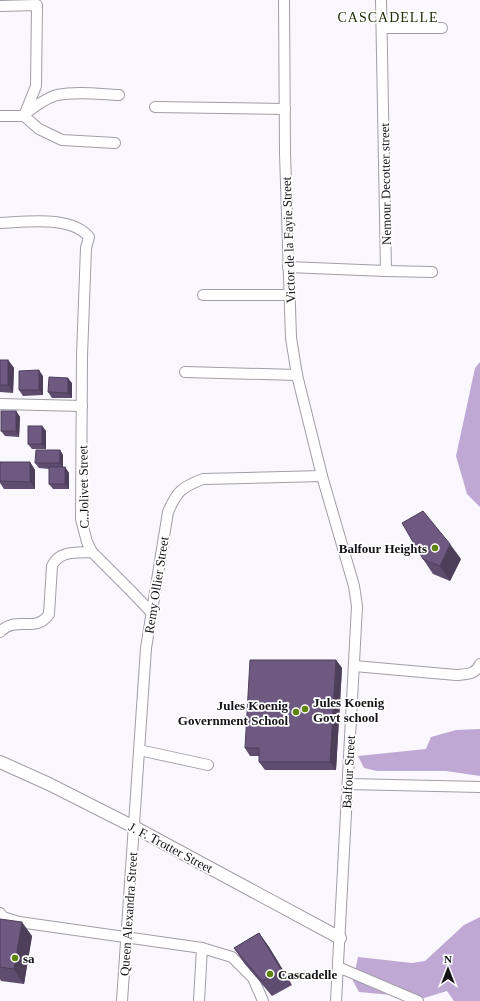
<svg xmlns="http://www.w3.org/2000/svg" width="480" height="1001" viewBox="0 0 480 1001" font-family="Georgia,serif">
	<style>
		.forest { fill: #bfa9d4 }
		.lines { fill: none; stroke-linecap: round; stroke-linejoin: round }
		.minor-casing { stroke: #a29da8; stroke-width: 12 }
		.tertiary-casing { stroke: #a29da8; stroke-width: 14 }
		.minor { stroke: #fff; stroke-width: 10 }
		.tertiary { stroke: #fff; stroke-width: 12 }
		.wall { fill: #5f4d6f }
		.shaded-wall { fill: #4d3f5a }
		.building { fill: #6e5a81; stroke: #4d3f5a }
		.poi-dot { fill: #5d8409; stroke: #fff; stroke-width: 1.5 }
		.labels { text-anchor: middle; stroke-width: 3.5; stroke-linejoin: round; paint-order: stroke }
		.street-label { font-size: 13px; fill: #151317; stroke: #fff }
		.poi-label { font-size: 13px; font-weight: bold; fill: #151317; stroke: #fff; text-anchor: start }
		.neighbourhood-label { font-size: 14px; letter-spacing: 1px; fill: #22300c; stroke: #fff }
	</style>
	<rect width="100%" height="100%" fill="#faf7fe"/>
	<!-- forest -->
	<g class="forest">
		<path d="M 480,362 L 480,507 L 467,494 L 456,456 L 475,368 Z"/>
		<path d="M 480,729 L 480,776 L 446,771 L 377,771 L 364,768 L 358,756 L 426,749 L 431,737 L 456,730 Z"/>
		<path d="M 480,917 L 480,1001 L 454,1001 L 447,991 L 424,998 L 359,992 L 353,981 L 358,957 L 412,963 L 425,961 L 464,925 Z"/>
	</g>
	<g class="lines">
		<!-- minor casing -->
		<g class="minor-casing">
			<g id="minor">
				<path d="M 284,0 L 285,153 L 291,338 L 297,375 L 322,476 L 354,586 L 357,606 L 336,1001"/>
				<path d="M 0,6 L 37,5 L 36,86 L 24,116"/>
				<path d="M 382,28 L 442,28"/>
				<path d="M 155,107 L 285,109"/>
				<path d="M 25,114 C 34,107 46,98 57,95 C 77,91 99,94 119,95"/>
				<path d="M 0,116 L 24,116"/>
				<path d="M 24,116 L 39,129 L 62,140 L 115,143"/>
				<path d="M 0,223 C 26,222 71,215 89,237 L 86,248 L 82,356 L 81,519 L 87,542 L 92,552 L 131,591 L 152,613"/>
				<path d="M 288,267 L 386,271 L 381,0"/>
				<path d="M 386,271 L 432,272"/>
				<path d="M 203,295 L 289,295"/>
				<path d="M 185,372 L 297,375"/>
				<path d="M 0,404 L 82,406"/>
				<path d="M 0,632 C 16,615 36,634 49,614 L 52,566 C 59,550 78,553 92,552"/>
				<path d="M 354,666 L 456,675 C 467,674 475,675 480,664"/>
				<path d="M 139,750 L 208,765"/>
				<path d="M 348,784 L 480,787"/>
				<path d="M 0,913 L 3,917 L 19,922 L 202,948 L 232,957 L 253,978 L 263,1001"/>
				<path d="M 338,967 L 418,1001"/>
				<path d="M 122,1001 L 146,648 L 168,512 C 177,491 182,487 203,479 L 322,476"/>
				<path d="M 199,1001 L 202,948"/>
			</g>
		</g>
		<!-- tertiary casing -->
		<g class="tertiary-casing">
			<path id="tertiary" d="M 0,762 L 49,784 L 134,827 L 340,938"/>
		</g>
		<!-- minor -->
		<use href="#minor" class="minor"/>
		<!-- tertiary -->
		<use href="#tertiary" class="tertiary"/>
	</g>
	<!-- wall -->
	<g class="wall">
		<path d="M 0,360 L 8,360 L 14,368 L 13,393 L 0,392 Z"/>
		<path d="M 43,376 L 43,395 L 23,396 L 19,390 Z"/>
		<path d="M 72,383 L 72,398 L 52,398 L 48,392 Z"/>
		<path d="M 16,411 L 20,417 L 19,437 L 5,436 L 1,431 Z"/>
		<path d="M 42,426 L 46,431 L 46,449 L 32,449 L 28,444 Z"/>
		<path d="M 60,450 L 63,455 L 63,467 L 65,467 L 69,473 L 69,489 L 53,489 L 49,484 L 49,469 L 39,468 L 35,463 Z"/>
		<path d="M 0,462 L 30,462 L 35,470 L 35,489 L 4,489 L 0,483 Z"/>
		<path d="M 423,559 L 461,559 L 450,581 L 433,574 Z"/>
		<path d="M 336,660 L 342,668 L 336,770 L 265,770 L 259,762 L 259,756 L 250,756 L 245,748 Z"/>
		<path d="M 0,919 L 32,936 L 24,984 L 1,981 L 0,979 Z"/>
		<path d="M 259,933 L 269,947 L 292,985 L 272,996 L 244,963 L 234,948 Z"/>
	</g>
	<!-- shaded-wall -->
	<g class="shaded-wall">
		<path d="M 8,360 L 14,368 L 13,393 L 8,385 Z"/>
		<path d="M 39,370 L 43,376 L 43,395 L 39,390 Z"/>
		<path d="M 68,378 L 72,383 L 72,398 L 68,393 Z"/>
		<path d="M 16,411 L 20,417 L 19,437 L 16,431 Z"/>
		<path d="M 42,426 L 46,431 L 46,449 L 42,444 Z"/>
		<path d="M 60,450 L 63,455 L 63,469 L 60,463 Z"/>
		<path d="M 30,462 L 35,470 L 35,489 L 30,482 Z"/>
		<path d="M 65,467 L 69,473 L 69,489 L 65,484 Z"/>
		<path d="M 450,544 L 461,559 L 450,581 L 440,566 Z"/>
		<path d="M 336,660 L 342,668 L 336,770 L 330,762 Z"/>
		<path d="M 22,922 L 32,936 L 24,984 L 14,969 Z"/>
		<path d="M 259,933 L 269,947 L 292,985 L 282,971 Z"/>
	</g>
	<!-- building -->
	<g class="building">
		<rect x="0" y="360" width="8" height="25"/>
		<path d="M 39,370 L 39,390 L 19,390 L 19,371 Z"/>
		<path d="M 49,377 L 68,378 L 68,393 L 48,392 Z"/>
		<rect x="1" y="411" width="15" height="20"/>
		<rect x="28" y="426" width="14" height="18"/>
		<path d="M 36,450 L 60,450 L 60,463 L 35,463 Z"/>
		<path d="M 0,462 L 30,462 L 30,482 L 0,481 Z"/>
		<rect x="49" y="467" width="16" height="17"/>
		<path d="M 423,511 L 450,544 L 440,566 L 423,559 L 402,523 Z"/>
		<path d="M 250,660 L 336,660 L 330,762 L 259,762 L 259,748 L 245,748 Z"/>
		<path d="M 0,919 L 22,922 L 14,969 L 0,967 Z"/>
		<path d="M 259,933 L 282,971 L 262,981 L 234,948 Z"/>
	</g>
	<!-- markers -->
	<g class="poi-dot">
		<circle cx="435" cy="548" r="4"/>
		<circle cx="305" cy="709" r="4"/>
		<circle cx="296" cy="712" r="4"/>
		<circle cx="15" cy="958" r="4"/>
		<circle cx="270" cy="974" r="4"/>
	</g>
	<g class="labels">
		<!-- street labels -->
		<g class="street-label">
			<text transform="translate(385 184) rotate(-91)" y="5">Nemour Decotter street</text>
			<text transform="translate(288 240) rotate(-92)" y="5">Victor de la Fayie Street</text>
			<text transform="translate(83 487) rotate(-91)" y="5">C..Jolivet Street</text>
			<text transform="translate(156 585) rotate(-81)" y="5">Remy Ollier Street</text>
			<text transform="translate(348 772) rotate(-87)" y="5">Balfour Street</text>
			<text transform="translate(171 847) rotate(28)" y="5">J. F. Trotter Street</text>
			<text transform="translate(128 914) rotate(-86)" y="5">Queen Alexandra Street</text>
		</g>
		<!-- poi labels -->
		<g class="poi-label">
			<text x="427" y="553" text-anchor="end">Balfour Heights</text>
			<text x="313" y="707">Jules Koenig<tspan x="313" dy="15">Govt school</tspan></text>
			<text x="288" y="710" text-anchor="end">Jules Koenig<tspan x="288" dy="15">Government School</tspan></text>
			<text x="23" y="963">sa</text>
			<text x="278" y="979">Cascadelle</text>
		</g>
		<!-- neighbourhood labels -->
		<g class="neighbourhood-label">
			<text x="388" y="22">CASCADELLE</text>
		</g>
	</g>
	<!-- north arrow -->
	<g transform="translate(448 969)" stroke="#ffffff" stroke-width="3" paint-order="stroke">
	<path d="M0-3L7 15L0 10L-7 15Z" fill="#151317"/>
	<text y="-6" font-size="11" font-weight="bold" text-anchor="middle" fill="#151317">N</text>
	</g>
</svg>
